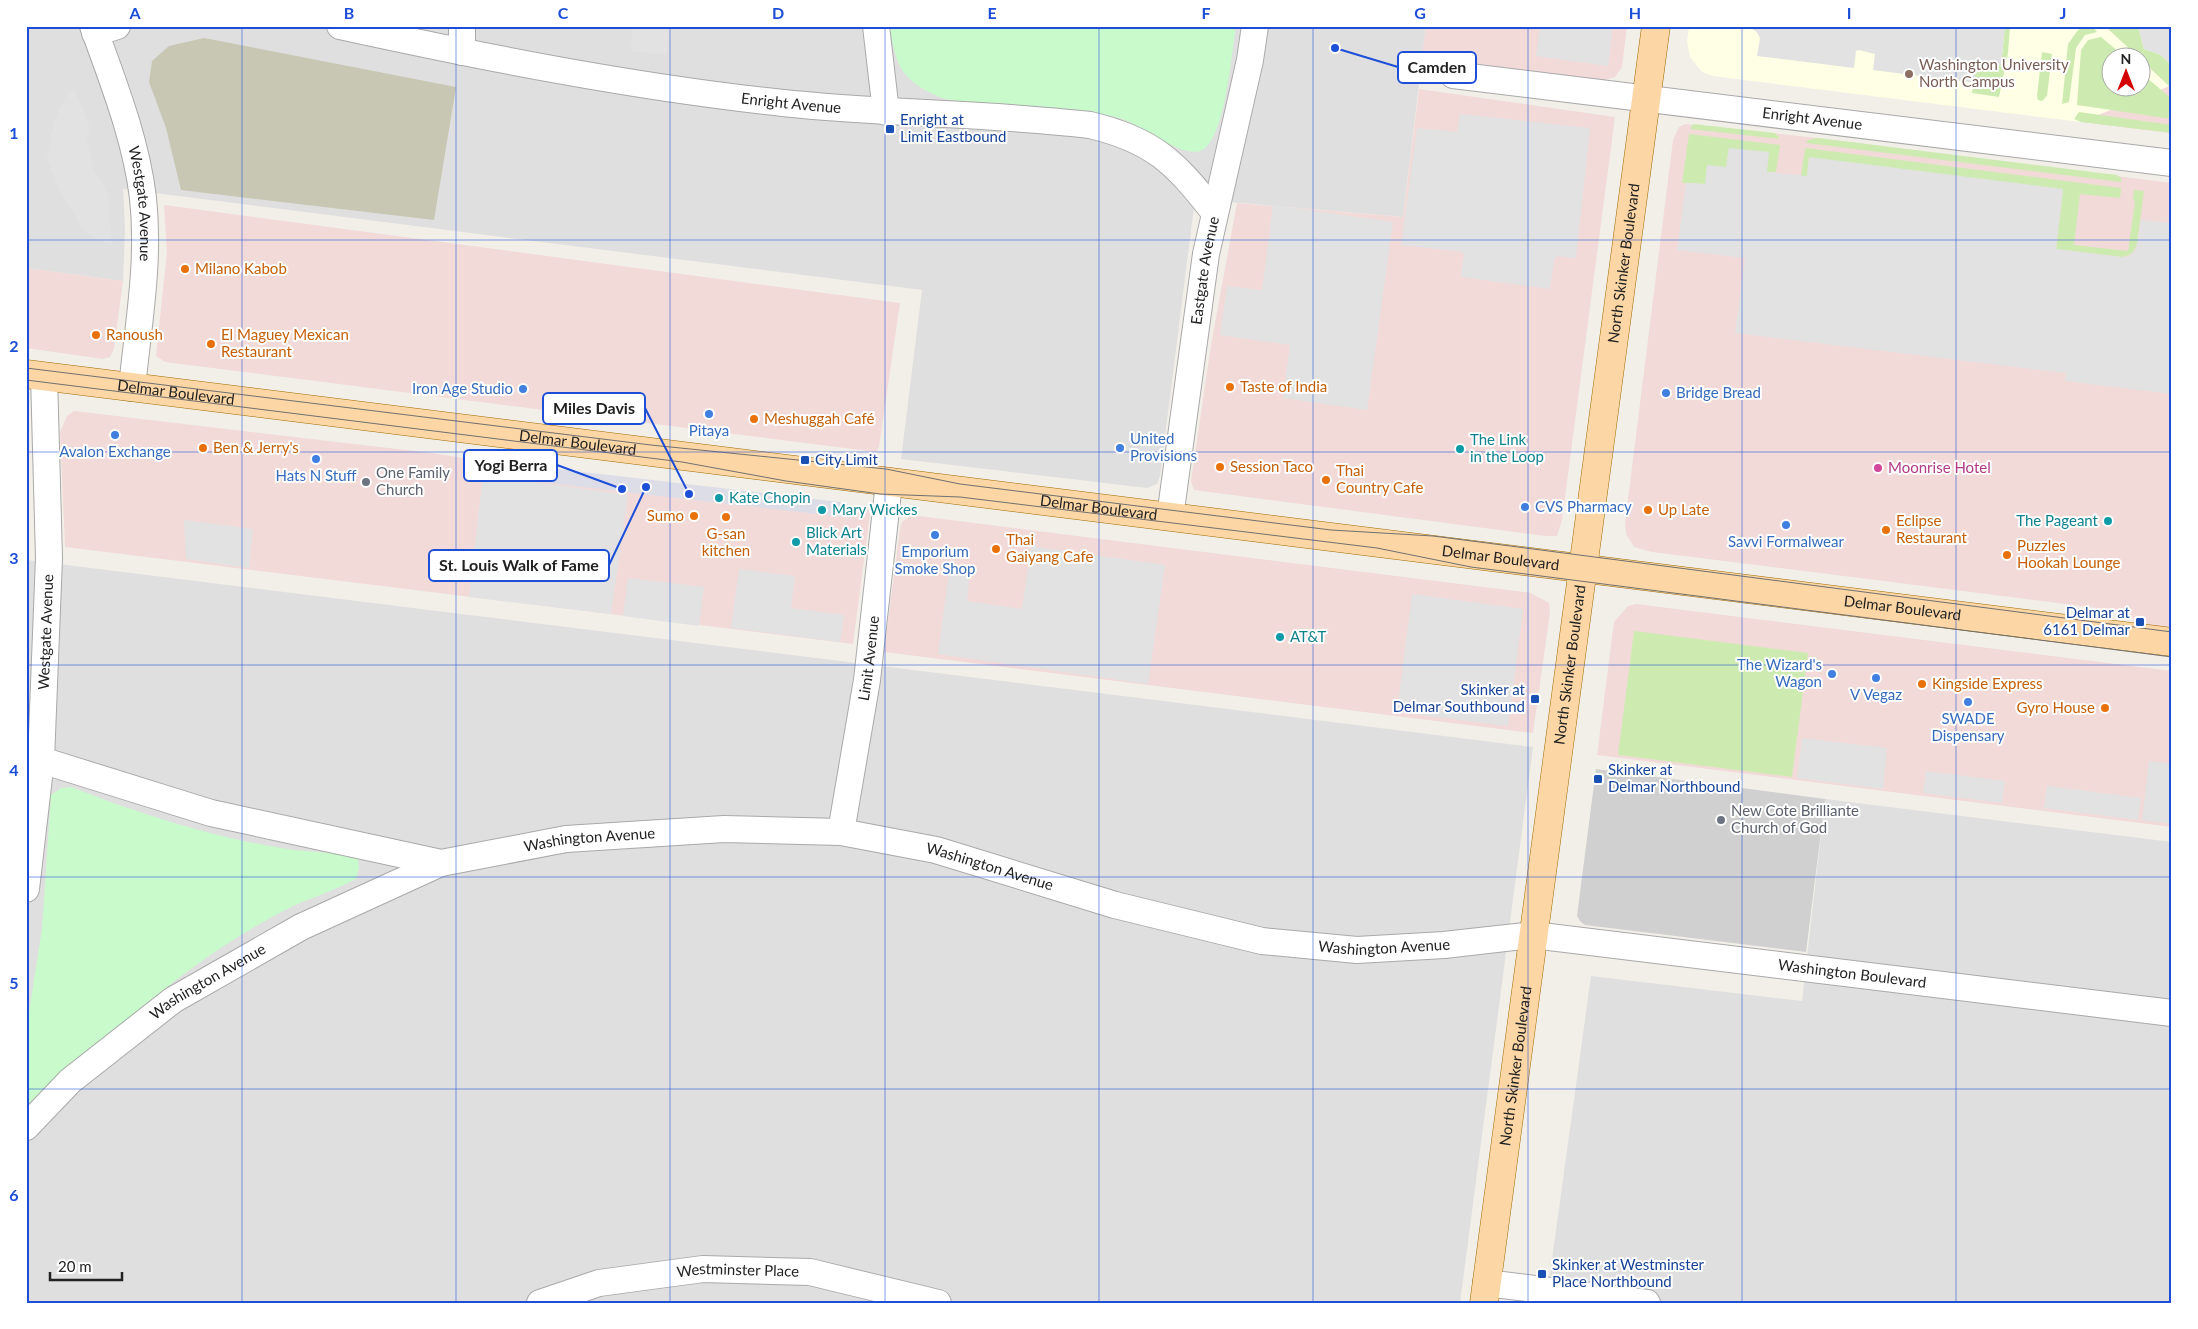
<svg xmlns="http://www.w3.org/2000/svg" width="2198" height="1329" viewBox="0 0 2198 1329" font-family="Lato,sans-serif">
	<style>
		.residential { fill: #e0dfdf }
		.commercial { fill: #f2dad9 }
		.education { fill: #ffffe5; fill-rule: evenodd }
		.religious { fill: #d0d0d0 }
		.construction { fill: #c7c7b4 }
		.grass { fill: #cdebb0 }
		.park { fill: #c8facc }
		.parking { fill: #e2e2e2 }
		.plaza { fill: #dddde8 }
		.lines { fill: none; stroke-linecap: round; stroke-linejoin: round }
		.minor-casing { stroke: #a9a9a9; stroke-width: 28 }
		.major-casing { stroke: #a06b00; stroke-width: 29 }
		.minor { stroke: #fff; stroke-width: 26 }
		.major { stroke: #fcd6a4; stroke-width: 28 }
		.tram { stroke: #707070; stroke-width: 1 }
		.grid { fill: none; stroke: #1d4ed8; stroke-width: 1; stroke-opacity: 0.55 }
		.education-dot { fill: #8d6e63; stroke: #fff; stroke-width: 2 }
		.transit-dot { fill: #1a4fb4; stroke: #fff; stroke-width: 2 }
		.food-dot { fill: #e8710a; stroke: #fff; stroke-width: 2 }
		.shop-dot { fill: #3f7fe0; stroke: #fff; stroke-width: 2 }
		.culture-dot { fill: #0f9aa8; stroke: #fff; stroke-width: 2 }
		.hotel-dot { fill: #d1479c; stroke: #fff; stroke-width: 2 }
		.worship-dot { fill: #6b7280; stroke: #fff; stroke-width: 2 }
		.labels { text-anchor: middle; stroke-width: 4; stroke-linejoin: round; paint-order: stroke }
		.education-label { font-size: 15px; fill: #785e54; stroke: #fff; text-anchor: start }
		.street-label { font-size: 15px; fill: #222; stroke: #fff }
		.transit-label { font-size: 15px; fill: #164399; stroke: #fff; text-anchor: start }
		.food-label { font-size: 15px; fill: #c56008; stroke: #fff; text-anchor: start }
		.shop-label { font-size: 15px; fill: #366cbe; stroke: #fff }
		.culture-label { font-size: 15px; fill: #0d838f; stroke: #fff; text-anchor: start }
		.hotel-label { font-size: 15px; fill: #b23c85; stroke: #fff; text-anchor: start }
		.worship-label { font-size: 15px; fill: #5b616d; stroke: #fff; text-anchor: start }
		.leader { fill: none; stroke: #1d4ed8; stroke-width: 2 }
		.callout-dot { fill: #1d4ed8; stroke: #fff; stroke-width: 2 }
		.callout { fill: #fff; stroke: #1d4ed8; stroke-width: 2 }
		.callout-label { font-size: 16px; text-anchor: middle; font-weight: bold; fill: #222 }
		.neatline { fill: none; stroke: #1d4ed8; stroke-width: 2 }
		.grid-label { font-size: 16px; text-anchor: middle; font-weight: bold; fill: #1d4ed8 }
	</style>
	<rect width="100%" height="100%" fill="#f2efe9"/>
	<!-- residential -->
	<g class="residential">
		<path d="M 26,26 L 1426,26 L 1403,217 L 1195,199 L 1160,476 L 1157,484 L 1147,488 L 901,459 L 922,290 L 123,189 L 125,230 L 123,281 L 26,268 Z"/>
		<path d="M 26,560 L 1533,747 L 1460,1303 L 26,1303 Z"/>
		<path d="M 1825,799 L 2172,842 L 2172,1303 L 1546,1303 L 1591,976 L 1802,1001 Z"/>
	</g>
	<!-- commercial -->
	<g class="commercial">
		<path d="M 1426,26 L 1627,26 L 1622,67 L 1615,77 L 1602,81 L 1421,64 Z"/>
		<path d="M 2172,85 L 2172,133 L 2081,122 L 2169,86 Z"/>
		<path d="M 1419,89 L 1615,117 L 1562,520 L 1557,536 L 1546,536 L 1194,490 L 1191,481 L 1211,345 L 1237,203 L 1403,217 Z"/>
		<path d="M 1685,124 L 1818,138 L 2172,183 L 2172,629 L 2141,625 L 2135,622 L 2129,612 L 1652,552 L 1634,547 L 1626,534 L 1625,523 L 1673,140 L 1679,127 Z"/>
		<path d="M 164,205 L 900,303 L 879,447 L 876,452 L 165,362 L 156,356 L 167,251 Z"/>
		<path d="M 26,268 L 123,281 L 114,349 L 110,357 L 103,359 L 26,348 Z"/>
		<path d="M 74,411 L 431,453 L 780,506 L 852,515 L 867,504 L 870,514 L 853,644 L 65,547 L 60,432 L 67,416 Z"/>
		<path d="M 919,516 L 1531,593 L 1549,603 L 1550,613 L 1533,733 L 884,652 L 900,529 L 902,522 L 909,517 Z"/>
		<path d="M 1636,604 L 2172,671 L 2172,827 L 1597,755 L 1614,622 L 1628,606 Z"/>
	</g>
	<!-- education -->
	<path class="education" d="M 1689,26 L 2172,26 L 2172,85 L 2081,122 L 1713,76 L 1702,72 L 1690,57 L 1687,42 ZM 2110,58 L 2140,58 L 2140,88 L 2110,88 Z"/>
	<!-- religious -->
	<path class="religious" d="M 1596,769 L 1825,799 L 1806,952 L 1585,925 L 1580,921 L 1577,916 Z"/>
	<!-- construction -->
	<path class="construction" d="M 204,38 L 456,87 L 434,220 L 181,190 L 166,128 L 149,82 L 152,61 L 169,46 Z"/>
	<!-- grass -->
	<g class="grass">
		<path d="M 2005,26 L 2010,26 L 2008,53 L 1999,97 L 1972,93 L 1977,64 L 2001,65 Z"/>
		<path d="M 2086,26 L 2092,26 L 2097,32 L 2085,35 L 2076,48 L 2069,102 L 2062,104 L 2068,44 L 2078,30 Z"/>
		<path d="M 2105,26 L 2138,26 L 2144,49 L 2159,54 L 2172,65 L 2172,83 L 2169,86 Z"/>
		<path d="M 2101,37 L 2125,57 L 2110,58 L 2110,88 L 2140,88 L 2141,73 L 2172,99 L 2172,119 L 2077,105 L 2081,50 L 2088,40 Z"/>
		<path d="M 2042,52 L 2052,54 L 2047,96 L 2042,101 L 2038,100 L 2037,96 Z"/>
		<path d="M 2079,112 L 2172,125 L 2172,133 L 2081,122 L 2074,119 Z"/>
		<path d="M 1693,124 L 1775,133 L 1780,139 L 1690,129 Z"/>
		<path d="M 1689,134 L 1780,145 L 1776,172 L 1767,172 L 1729,148 L 1726,168 L 1705,184 L 1682,183 Z"/>
		<path d="M 1818,138 L 2117,175 L 2121,178 L 2121,182 L 1806,143 L 1808,140 Z"/>
		<path d="M 1805,148 L 2121,188 L 2120,198 L 2080,194 L 2074,245 L 2128,251 L 2135,201 L 2133,200 L 2134,190 L 2144,191 L 2137,244 C 2134,253 2130,256 2121,257 L 2056,249 L 2063,190 L 1809,158 L 1807,176 L 1801,176 Z"/>
		<path d="M 1634,631 L 1808,653 L 1792,777 L 1618,755 Z"/>
	</g>
	<!-- park -->
	<g class="park">
		<path d="M 889,26 L 1236,26 C 1232,52 1225,135 1204,149 C 1185,162 1144,126 1122,119 C 1080,106 1031,107 987,103 C 974,102 959,102 946,99 C 929,94 912,84 902,70 C 895,58 892,40 889,26 Z"/>
		<path d="M 71,787 C 143,815 217,839 294,850 C 313,852 332,853 351,854 L 358,859 L 359,868 L 356,879 C 332,892 306,899 283,911 C 186,962 105,1037 26,1111 L 26,1031 L 42,929 L 51,795 L 61,788 Z"/>
	</g>
	<!-- parking -->
	<g class="parking">
		<path d="M 632,26 L 669,26 L 667,54 L 631,51 Z"/>
		<path d="M 1540,26 L 1613,26 L 1608,66 L 1536,56 Z"/>
		<path d="M 1747,26 L 2005,26 L 2001,65 L 1977,64 L 1974,83 L 1873,70 L 1875,54 L 1859,50 L 1856,51 L 1854,68 L 1757,56 L 1760,38 L 1757,32 Z"/>
		<path d="M 2138,26 L 2172,26 L 2172,65 L 2159,54 L 2144,49 Z"/>
		<path d="M 74,88 L 90,128 L 87,141 L 94,170 L 108,194 L 112,245 L 97,240 L 81,227 L 59,189 L 47,159 L 51,134 L 59,110 L 65,98 Z"/>
		<path d="M 1460,114 L 1590,128 L 1576,258 L 1557,256 L 1554,260 L 1550,289 L 1461,277 L 1464,255 L 1462,252 L 1401,245 L 1417,128 L 1457,132 Z"/>
		<path d="M 1729,148 L 1769,152 L 1767,172 L 1807,176 L 1809,157 L 2063,189 L 2056,249 L 2121,257 L 2129,256 L 2135,251 L 2137,244 L 2141,220 L 2172,223 L 2172,394 L 2065,381 L 2066,373 L 1735,333 L 1745,258 L 1677,250 L 1686,183 L 1705,184 L 1707,165 L 1726,167 Z"/>
		<path d="M 1273,205 L 1393,222 L 1367,410 L 1283,398 L 1290,345 L 1220,335 L 1227,286 L 1262,290 Z"/>
		<path d="M 483,475 L 628,495 L 611,614 L 469,597 Z"/>
		<path d="M 184,520 L 253,529 L 249,568 L 186,559 Z"/>
		<path d="M 1031,546 L 1165,565 L 1148,684 L 938,654 L 949,571 L 970,574 L 967,601 L 1022,609 Z"/>
		<path d="M 739,569 L 795,576 L 791,608 L 844,615 L 840,642 L 731,628 Z"/>
		<path d="M 628,578 L 704,587 L 699,626 L 623,616 Z"/>
		<path d="M 1412,594 L 1523,609 L 1508,726 L 1397,712 Z"/>
		<path d="M 1802,738 L 1887,748 L 1883,789 L 1797,778 Z"/>
		<path d="M 2149,761 L 2172,764 L 2172,824 L 2142,820 Z"/>
		<path d="M 1926,771 L 2005,781 L 2002,803 L 1923,793 Z"/>
		<path d="M 2047,786 L 2141,798 L 2138,820 L 2044,808 Z"/>
	</g>
	<!-- plaza -->
	<path class="plaza" d="M 532,466 L 840,502 L 853,515 L 852,518 L 530,481 Z"/>
	<g class="lines">
		<!-- minor casing -->
		<g class="minor-casing">
			<g id="minor">
				<path id="s1" d="M 93,26 C 113,82 136,139 143,198 C 150,263 138,325 132,388"/>
				<path id="s2" d="M 340,26 C 487,58 633,87 783,103 C 885,114 988,113 1090,125 C 1153,140 1175,162 1214,212"/>
				<path d="M 876,26 L 886,112"/>
				<path d="M 95,33 L 117,26"/>
				<path d="M 462,52 L 462,26"/>
				<path id="s3" d="M 1453,75 L 2172,163"/>
				<path id="s4" d="M 1170,517 L 1206,254 L 1250,60 L 1255,26"/>
				<path id="s5" d="M 41,760 L 211,813 L 441,863 L 566,839 L 724,829 L 841,832 L 936,850 L 1115,905 L 1262,941 L 1357,950 L 1444,945 L 1533,935 L 2172,1013"/>
				<path id="s6" d="M 841,832 L 867,680 L 889,483"/>
				<path id="s7" d="M 26,889 L 41,760 L 49,558 L 44,376"/>
				<path id="s8" d="M 26,1127 L 70,1081 L 173,1000 L 301,927 L 441,863"/>
				<path d="M 1486,1283 L 1647,1303"/>
				<path id="s9" d="M 540,1303 L 599,1283 L 703,1269 L 810,1272 L 938,1303"/>
			</g>
		</g>
		<!-- major casing -->
		<g class="major-casing">
			<g id="major">
				<path id="s10" d="M 26,374 L 2172,642"/>
				<path id="s11" d="M 1484,1303 L 1656,26"/>
			</g>
		</g>
		<!-- minor -->
		<use href="#minor" class="minor"/>
		<!-- major -->
		<use href="#major" class="major"/>
		<!-- tram -->
		<g class="tram">
			<path d="M 26,368 L 651,445 L 886,469 L 960,484 L 1331,530 L 1433,536 L 2172,632"/>
			<path d="M 26,380 L 682,462 L 786,481 L 880,494 L 960,497 L 1377,548 L 1471,567 L 2172,657"/>
		</g>
	</g>
	<!-- grid -->
	<path class="grid" d="M 242,26 L 242,1303M 456,26 L 456,1303M 670,26 L 670,1303M 885,26 L 885,1303M 1099,26 L 1099,1303M 1313,26 L 1313,1303M 1528,26 L 1528,1303M 1742,26 L 1742,1303M 1956,26 L 1956,1303M 26,240 L 2172,240M 26,452 L 2172,452M 26,665 L 2172,665M 26,877 L 2172,877M 26,1089 L 2172,1089"/>
	<!-- markers -->
	<circle class="education-dot" cx="1909" cy="74" r="5"/>
	<g class="transit-dot">
		<rect x="885" y="124" width="10" height="10" rx="2.5"/>
		<rect x="800" y="455" width="10" height="10" rx="2.5"/>
		<rect x="2135" y="617" width="10" height="10" rx="2.5"/>
		<rect x="1530" y="694" width="10" height="10" rx="2.5"/>
		<rect x="1593" y="774" width="10" height="10" rx="2.5"/>
		<rect x="1537" y="1269" width="10" height="10" rx="2.5"/>
	</g>
	<g class="food-dot">
		<circle cx="185" cy="269" r="5"/>
		<circle cx="96" cy="335" r="5"/>
		<circle cx="211" cy="344" r="5"/>
		<circle cx="1230" cy="387" r="5"/>
		<circle cx="754" cy="419" r="5"/>
		<circle cx="203" cy="448" r="5"/>
		<circle cx="1220" cy="467" r="5"/>
		<circle cx="1326" cy="480" r="5"/>
		<circle cx="1648" cy="510" r="5"/>
		<circle cx="694" cy="516" r="5"/>
		<circle cx="726" cy="517" r="5"/>
		<circle cx="1886" cy="530" r="5"/>
		<circle cx="996" cy="549" r="5"/>
		<circle cx="2007" cy="555" r="5"/>
		<circle cx="1922" cy="684" r="5"/>
		<circle cx="2105" cy="708" r="5"/>
	</g>
	<g class="shop-dot">
		<circle cx="523" cy="389" r="5"/>
		<circle cx="1666" cy="393" r="5"/>
		<circle cx="709" cy="414" r="5"/>
		<circle cx="115" cy="435" r="5"/>
		<circle cx="1120" cy="448" r="5"/>
		<circle cx="316" cy="459" r="5"/>
		<circle cx="1525" cy="507" r="5"/>
		<circle cx="1786" cy="525" r="5"/>
		<circle cx="935" cy="535" r="5"/>
		<circle cx="1832" cy="674" r="5"/>
		<circle cx="1876" cy="678" r="5"/>
		<circle cx="1968" cy="702" r="5"/>
	</g>
	<g class="culture-dot">
		<circle cx="1460" cy="449" r="5"/>
		<circle cx="719" cy="498" r="5"/>
		<circle cx="822" cy="510" r="5"/>
		<circle cx="2108" cy="521" r="5"/>
		<circle cx="796" cy="542" r="5"/>
		<circle cx="1280" cy="637" r="5"/>
	</g>
	<circle class="hotel-dot" cx="1878" cy="468" r="5"/>
	<g class="worship-dot">
		<circle cx="366" cy="482" r="5"/>
		<circle cx="1721" cy="820" r="5"/>
	</g>
	<g class="labels">
		<!-- education labels -->
		<g class="education-label">
			<text x="1919" y="70">Washington University<tspan x="1919" dy="17">North Campus</tspan></text>
		</g>
		<!-- street labels -->
		<g class="street-label">
			<text dy="5" stroke="none"><textPath href="#s2" startOffset="458">Enright Avenue</textPath></text>
			<text dy="5" stroke="none"><textPath href="#s3" startOffset="362">Enright Avenue</textPath></text>
			<text dy="5" stroke="none"><textPath href="#s1" startOffset="185">Westgate Avenue</textPath></text>
			<text dy="5" stroke="none"><textPath href="#s11" startOffset="1049">North Skinker Boulevard</textPath></text>
			<text dy="5" stroke="none"><textPath href="#s4" startOffset="249">Eastgate Avenue</textPath></text>
			<text dy="5" stroke="none"><textPath href="#s10" startOffset="151">Delmar Boulevard</textPath></text>
			<text dy="5" stroke="none"><textPath href="#s10" startOffset="556">Delmar Boulevard</textPath></text>
			<text dy="5" stroke="none"><textPath href="#s10" startOffset="1081">Delmar Boulevard</textPath></text>
			<text dy="5" stroke="none"><textPath href="#s10" startOffset="1486">Delmar Boulevard</textPath></text>
			<text dy="5" stroke="none"><textPath href="#s10" startOffset="1891">Delmar Boulevard</textPath></text>
			<text dy="5" stroke="none"><textPath href="#s7" startOffset="258">Westgate Avenue</textPath></text>
			<text dy="5" stroke="none"><textPath href="#s6" startOffset="176">Limit Avenue</textPath></text>
			<text dy="5" stroke="none"><textPath href="#s11" startOffset="644">North Skinker Boulevard</textPath></text>
			<text dy="5" stroke="none"><textPath href="#s5" startOffset="564">Washington Avenue</textPath></text>
			<text dy="5" stroke="none"><textPath href="#s5" startOffset="969">Washington Avenue</textPath></text>
			<text dy="5" stroke="none"><textPath href="#s5" startOffset="1374">Washington Avenue</textPath></text>
			<text dy="5" stroke="none"><textPath href="#s5" startOffset="1845">Washington Boulevard</textPath></text>
			<text dy="5" stroke="none"><textPath href="#s8" startOffset="234">Washington Avenue</textPath></text>
			<text dy="5" stroke="none"><textPath href="#s11" startOffset="239">North Skinker Boulevard</textPath></text>
			<text dy="5" stroke="none"><textPath href="#s9" startOffset="202">Westminster Place</textPath></text>
		</g>
		<!-- transit labels -->
		<g class="transit-label">
			<text x="900" y="125">Enright at<tspan x="900" dy="17">Limit Eastbound</tspan></text>
			<text x="815" y="465">City Limit</text>
			<text x="2130" y="618" text-anchor="end">Delmar at<tspan x="2130" dy="17">6161 Delmar</tspan></text>
			<text x="1525" y="695" text-anchor="end">Skinker at<tspan x="1525" dy="17">Delmar Southbound</tspan></text>
			<text x="1608" y="775">Skinker at<tspan x="1608" dy="17">Delmar Northbound</tspan></text>
			<text x="1552" y="1270">Skinker at Westminster<tspan x="1552" dy="17">Place Northbound</tspan></text>
		</g>
		<!-- food labels -->
		<g class="food-label">
			<text x="195" y="274">Milano Kabob</text>
			<text x="106" y="340">Ranoush</text>
			<text x="221" y="340">El Maguey Mexican<tspan x="221" dy="17">Restaurant</tspan></text>
			<text x="1240" y="392">Taste of India</text>
			<text x="764" y="424">Meshuggah Café</text>
			<text x="213" y="453">Ben &amp; Jerry's</text>
			<text x="1230" y="472">Session Taco</text>
			<text x="1336" y="476">Thai<tspan x="1336" dy="17">Country Cafe</tspan></text>
			<text x="1658" y="515">Up Late</text>
			<text x="684" y="521" text-anchor="end">Sumo</text>
			<text x="1896" y="526">Eclipse<tspan x="1896" dy="17">Restaurant</tspan></text>
			<text x="726" y="539" text-anchor="middle">G-san<tspan x="726" dy="17">kitchen</tspan></text>
			<text x="1006" y="545">Thai<tspan x="1006" dy="17">Gaiyang Cafe</tspan></text>
			<text x="2017" y="551">Puzzles<tspan x="2017" dy="17">Hookah Lounge</tspan></text>
			<text x="1932" y="689">Kingside Express</text>
			<text x="2095" y="713" text-anchor="end">Gyro House</text>
		</g>
		<!-- shop labels -->
		<g class="shop-label">
			<text x="513" y="394" text-anchor="end">Iron Age Studio</text>
			<text x="1676" y="398" text-anchor="start">Bridge Bread</text>
			<text x="709" y="436">Pitaya</text>
			<text x="1130" y="444" text-anchor="start">United<tspan x="1130" dy="17">Provisions</tspan></text>
			<text x="115" y="457">Avalon Exchange</text>
			<text x="316" y="481">Hats N Stuff</text>
			<text x="1535" y="512" text-anchor="start">CVS Pharmacy</text>
			<text x="1786" y="547">Savvi Formalwear</text>
			<text x="935" y="557">Emporium<tspan x="935" dy="17">Smoke Shop</tspan></text>
			<text x="1822" y="670" text-anchor="end">The Wizard's<tspan x="1822" dy="17">Wagon</tspan></text>
			<text x="1876" y="700">V Vegaz</text>
			<text x="1968" y="724">SWADE<tspan x="1968" dy="17">Dispensary</tspan></text>
		</g>
		<!-- culture labels -->
		<g class="culture-label">
			<text x="1470" y="445">The Link<tspan x="1470" dy="17">in the Loop</tspan></text>
			<text x="729" y="503">Kate Chopin</text>
			<text x="832" y="515">Mary Wickes</text>
			<text x="2098" y="526" text-anchor="end">The Pageant</text>
			<text x="806" y="538">Blick Art<tspan x="806" dy="17">Materials</tspan></text>
			<text x="1290" y="642">AT&amp;T</text>
		</g>
		<!-- hotel labels -->
		<g class="hotel-label">
			<text x="1888" y="473">Moonrise Hotel</text>
		</g>
		<!-- worship labels -->
		<g class="worship-label">
			<text x="376" y="478">One Family<tspan x="376" dy="17">Church</tspan></text>
			<text x="1731" y="816">New Cote Brilliante<tspan x="1731" dy="17">Church of God</tspan></text>
		</g>
	</g>
	<!-- callouts -->
	<path class="leader" d="M1335 48L1398 67M689 494L645 408M622 489L557 465M646 487L609 565"/>
	<g class="callout-dot">
		<circle cx="1335" cy="48" r="5"/>
		<circle cx="689" cy="494" r="5"/>
		<circle cx="622" cy="489" r="5"/>
		<circle cx="646" cy="487" r="5"/>
	</g>
	<g class="callout">
		<rect x="1398" y="52" width="78" height="31" rx="5"/>
		<rect x="543" y="393" width="102" height="31" rx="5"/>
		<rect x="464" y="450" width="93" height="31" rx="5"/>
		<rect x="429" y="550" width="180" height="31" rx="5"/>
	</g>
	<g class="callout-label">
		<text x="1437" y="73">Camden</text>
		<text x="594" y="414">Miles Davis</text>
		<text x="511" y="471">Yogi Berra</text>
		<text x="519" y="571">St. Louis Walk of Fame</text>
	</g>
	<!-- border -->
	<rect width="2198" height="1329" fill="none" stroke="#ffffff" stroke-width="55"/>
	<!-- north arrow -->
	<g transform="translate(2126 72)"><circle r="24" fill="#ffffff" stroke="#a7a7a7"/>
	<path d="M0-4L9 19L0 12L-9 19Z" fill="#d40000"/>
	<text y="-8" font-size="14" font-weight="bold" text-anchor="middle" fill="#222222">N</text>
	</g>
	<!-- scale -->
	<path d="M50 1272v8h72v-8" fill="none" stroke="#222222" stroke-width="2.5"/>
	<text x="58" y="1272" font-size="15" fill="#222222" stroke="#ffffff" stroke-width="4" paint-order="stroke">20 m</text>
	<rect x="28" y="28" width="2142" height="1274" class="neatline"/>
	<g class="grid-label">
		<text x="135" y="19">A</text>
		<text x="349" y="19">B</text>
		<text x="563" y="19">C</text>
		<text x="778" y="19">D</text>
		<text x="992" y="19">E</text>
		<text x="1206" y="19">F</text>
		<text x="1420" y="19">G</text>
		<text x="1635" y="19">H</text>
		<text x="1849" y="19">I</text>
		<text x="2063" y="19">J</text>
		<text x="14" y="139">1</text>
		<text x="14" y="352">2</text>
		<text x="14" y="564">3</text>
		<text x="14" y="776">4</text>
		<text x="14" y="989">5</text>
		<text x="14" y="1201">6</text>
	</g>
</svg>
